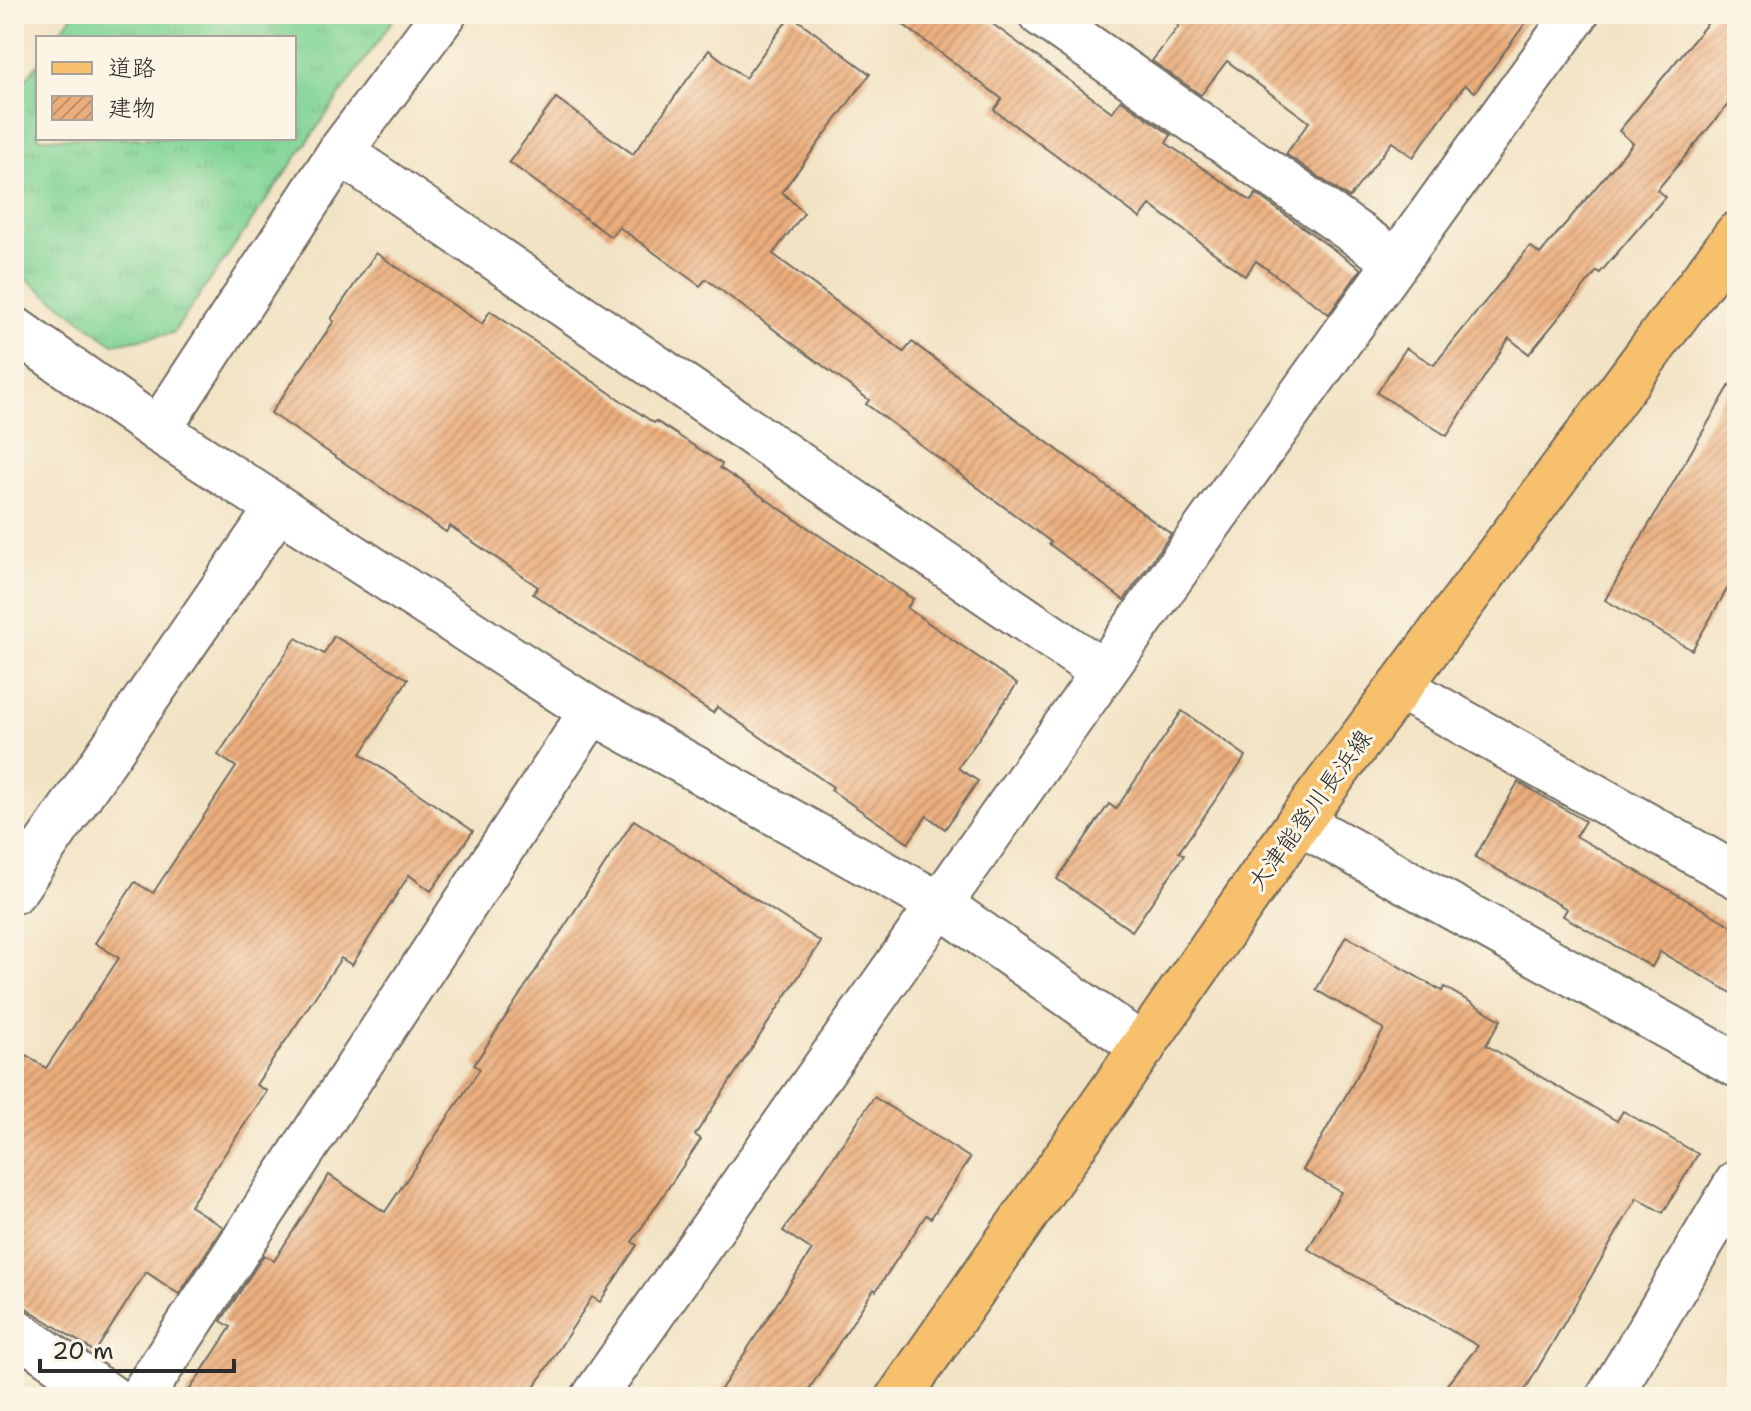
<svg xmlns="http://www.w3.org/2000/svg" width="1751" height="1411" viewBox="0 0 1751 1411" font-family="'Shantell Sans','Klee One',sans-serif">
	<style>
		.grass { fill: url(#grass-tufts); stroke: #568060; stroke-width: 2 }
		.building { fill: url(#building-hatch) }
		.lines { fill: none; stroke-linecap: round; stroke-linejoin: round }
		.street-casing { stroke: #716b61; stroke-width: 48 }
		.primary-casing { stroke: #716b61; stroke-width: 48 }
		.street { stroke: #fff; stroke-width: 44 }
		.primary { stroke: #f7c06c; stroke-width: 44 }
		.labels { text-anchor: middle; stroke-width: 6; stroke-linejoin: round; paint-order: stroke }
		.street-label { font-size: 24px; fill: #2b2b2b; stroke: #fcf5e5 }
	</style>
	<defs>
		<pattern id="grass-tufts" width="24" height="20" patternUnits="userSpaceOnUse" patternTransform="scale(2)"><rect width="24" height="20" fill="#80d496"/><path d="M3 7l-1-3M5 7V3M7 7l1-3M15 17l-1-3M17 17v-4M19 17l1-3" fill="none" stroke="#6fb681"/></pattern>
		<pattern id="building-hatch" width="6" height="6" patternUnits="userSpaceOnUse" patternTransform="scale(2)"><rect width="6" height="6" fill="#ebad7c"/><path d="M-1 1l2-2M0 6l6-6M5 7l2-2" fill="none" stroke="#bf8d66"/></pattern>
	</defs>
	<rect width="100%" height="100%" fill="#fcf5e5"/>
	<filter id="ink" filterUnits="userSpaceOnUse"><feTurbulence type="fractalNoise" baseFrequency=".0125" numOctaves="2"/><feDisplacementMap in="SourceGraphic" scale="16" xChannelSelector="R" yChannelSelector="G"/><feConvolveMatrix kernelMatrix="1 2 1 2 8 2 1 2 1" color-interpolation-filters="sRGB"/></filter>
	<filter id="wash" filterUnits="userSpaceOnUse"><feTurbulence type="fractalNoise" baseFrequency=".006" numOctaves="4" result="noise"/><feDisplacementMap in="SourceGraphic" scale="32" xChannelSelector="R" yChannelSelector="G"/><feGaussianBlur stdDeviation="1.8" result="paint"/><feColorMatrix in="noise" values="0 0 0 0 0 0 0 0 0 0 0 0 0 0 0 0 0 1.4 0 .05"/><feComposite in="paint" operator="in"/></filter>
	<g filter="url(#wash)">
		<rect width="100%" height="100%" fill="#f2e3c5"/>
		<!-- grass -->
		<path class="grass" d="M 73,14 L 397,14 L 173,333 L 113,344 L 14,270 L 14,96 L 38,63 L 38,138 L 294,138 L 294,38 L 56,38 Z"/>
		<g id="blocks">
			<!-- building -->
			<g class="building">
				<path d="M 889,14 L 979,14 L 1112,112 L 1121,100 L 1171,135 L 1166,143 L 1251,201 L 1256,194 L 1361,269 L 1329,314 L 1256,261 L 1245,276 L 1150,205 L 1140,218 L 1052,153 L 994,110 L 1002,99 Z"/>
				<path d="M 1163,14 L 1532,14 L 1475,92 L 1465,85 L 1413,157 L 1392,142 L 1349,198 L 1286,154 L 1309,122 L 1227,61 L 1201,95 L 1152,61 L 1179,26 Z"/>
				<path d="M 1715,14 L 1737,14 L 1737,94 L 1657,190 L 1665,197 L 1600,273 L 1597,271 L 1529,354 L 1509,338 L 1447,436 L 1377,393 L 1406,348 L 1434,365 L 1530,246 L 1540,254 L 1633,143 L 1619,131 Z"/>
				<path d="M 791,15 L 870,74 L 782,192 L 804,213 L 773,254 L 904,352 L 912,342 L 1171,534 L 1124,600 L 1049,544 L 1051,542 L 866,404 L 869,400 L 706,279 L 700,286 L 619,227 L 611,237 L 509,162 L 556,98 L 633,154 L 709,50 L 745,78 Z"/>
				<path d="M 376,253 L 482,324 L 490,311 L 654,423 L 656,421 L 722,464 L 720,468 L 913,599 L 907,608 L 1017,684 L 958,768 L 978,781 L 945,829 L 927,816 L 908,843 L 831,790 L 833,787 L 717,707 L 713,713 L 533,594 L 538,587 L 450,526 L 446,532 L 271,413 L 334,321 L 331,319 Z"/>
				<path d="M 1737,373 L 1737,572 L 1692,650 L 1605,600 Z"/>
				<path d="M 334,636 L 408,679 L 361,754 L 473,831 L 431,891 L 409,875 L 352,965 L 341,958 L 256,1085 L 267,1091 L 190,1206 L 223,1227 L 179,1294 L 146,1272 L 95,1352 L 14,1300 L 14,1047 L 46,1068 L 119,958 L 95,943 L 135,882 L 153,893 L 236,767 L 218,755 L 296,638 L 324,654 Z"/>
				<path d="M 1182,711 L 1246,756 L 1179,852 L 1184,855 L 1132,931 L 1057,879 L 1109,804 L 1116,809 Z"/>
				<path d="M 1518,782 L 1585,821 L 1576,836 L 1737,929 L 1737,996 L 1660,952 L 1652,967 L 1563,916 L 1567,909 L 1475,857 Z"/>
				<path d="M 634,820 L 821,942 L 695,1135 L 701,1139 L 632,1242 L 637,1245 L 600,1302 L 592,1297 L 528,1397 L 185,1397 L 231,1327 L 221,1321 L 264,1255 L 274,1261 L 329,1175 L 385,1212 L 480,1069 L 474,1065 Z"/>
				<path d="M 1346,936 L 1442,991 L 1444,987 L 1501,1020 L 1486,1045 L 1617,1121 L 1623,1111 L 1698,1154 L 1663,1213 L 1637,1198 L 1521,1397 L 1437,1397 L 1478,1346 L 1308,1249 L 1341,1192 L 1303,1170 L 1384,1029 L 1316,990 Z"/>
				<path d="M 874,1097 L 970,1158 L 931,1218 L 926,1215 L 876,1291 L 874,1289 L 804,1397 L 716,1397 L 812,1250 L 783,1231 Z"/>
			</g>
		</g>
	</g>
	<g filter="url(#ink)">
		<use href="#blocks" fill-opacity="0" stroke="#716b61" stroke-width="2"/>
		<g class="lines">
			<!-- street casing -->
			<g class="street-casing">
				<g id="street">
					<path d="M 1041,14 L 1396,261"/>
					<path d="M 340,152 L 1103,672"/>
					<path d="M 14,329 L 158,430 L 592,711 L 939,904 L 1143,1047"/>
					<path d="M 158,430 L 340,152 L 444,14"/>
					<path d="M 1400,687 L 1737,876"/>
					<path d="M 1299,822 L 1737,1065"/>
					<path d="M 14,891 L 278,508"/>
					<path d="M 14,1330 L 110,1397"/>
					<path d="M 141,1397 L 592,711"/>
					<path d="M 594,1397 C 918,934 1243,471 1576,14"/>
					<path d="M 1609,1397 L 1737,1183"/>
				</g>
			</g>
			<!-- primary casing -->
			<g class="primary-casing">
				<path id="primary" d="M 899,1397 L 1299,822 L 1737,234"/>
			</g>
			<!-- street -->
			<use href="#street" class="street"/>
			<!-- primary -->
			<use href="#primary" class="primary"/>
		</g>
	</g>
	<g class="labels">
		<!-- street labels -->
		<g class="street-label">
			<text transform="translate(1310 810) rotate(-54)" y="8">大津能登川長浜線</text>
		</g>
	</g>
	<!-- margin -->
	<rect width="1751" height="1411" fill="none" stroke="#fcf5e5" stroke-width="48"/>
	<!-- legend -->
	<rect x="36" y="36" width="260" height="104" fill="#fcf5e5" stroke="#a8a49b" stroke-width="2"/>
	<rect x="52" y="62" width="40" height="12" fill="#f7c06c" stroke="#a8a49b" stroke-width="2"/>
	<text x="108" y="76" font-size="24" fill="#2b2b2b">道路</text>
	<rect x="52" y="96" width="40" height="24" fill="url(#building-hatch)" stroke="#a8a49b" stroke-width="2"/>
	<text x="108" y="116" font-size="24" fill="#2b2b2b">建物</text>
	<!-- scale -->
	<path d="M40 1359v12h194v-12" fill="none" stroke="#2b2b2b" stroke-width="4"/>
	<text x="52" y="1359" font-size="24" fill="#2b2b2b" stroke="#fcf5e5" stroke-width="6" paint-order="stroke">20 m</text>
</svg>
